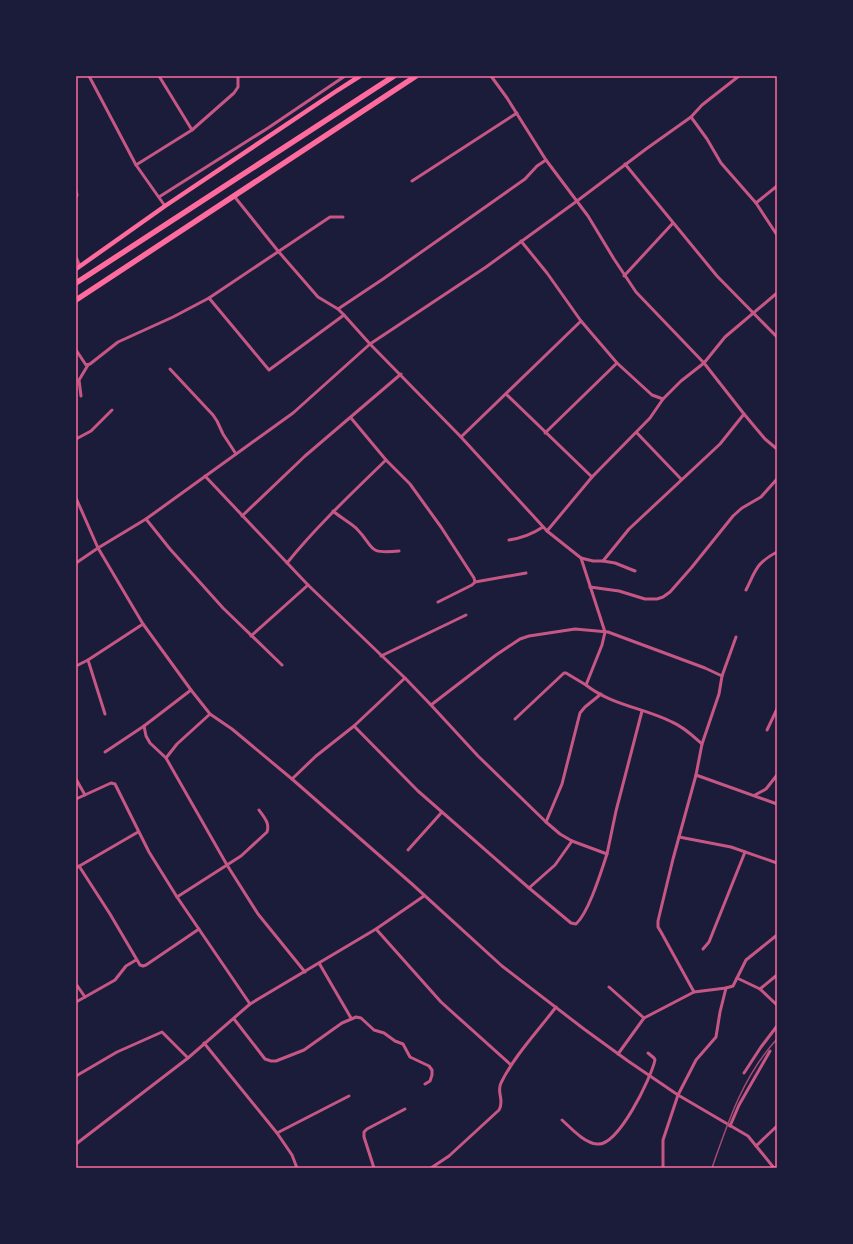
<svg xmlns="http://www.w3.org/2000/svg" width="853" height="1244" viewBox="0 0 853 1244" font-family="'Nunito Sans',sans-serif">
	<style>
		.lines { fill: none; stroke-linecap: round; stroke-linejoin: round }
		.minor { stroke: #c65784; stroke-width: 3 }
		.secondary { stroke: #ff6b9d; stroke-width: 4.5 }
		.trunk { stroke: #ff6b9d; stroke-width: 5.5 }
		.rail { stroke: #a44b75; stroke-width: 1.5 }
		.neatline { fill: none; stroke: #ff6b9d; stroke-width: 1.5 }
	</style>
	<rect width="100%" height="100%" fill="#1b1b3a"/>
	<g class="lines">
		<!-- minor -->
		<g class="minor">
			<path d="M 89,76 L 136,165 L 165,206"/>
			<path d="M 159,76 L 192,130"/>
			<path d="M 491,76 L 507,98 L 546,160 L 588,216 L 614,259 L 636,292 L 704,363 L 744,414 L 765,439 L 777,449"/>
			<path d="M 691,117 L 707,139 L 721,163 L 756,203 L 777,235"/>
			<path d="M 625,164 L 717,276 L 777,337"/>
			<path d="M 136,165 L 192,130 L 234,93 L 238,87 L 238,76"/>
			<path d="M 412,181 L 517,113"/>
			<path d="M 76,191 L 77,195 L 76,197"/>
			<path d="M 234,196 L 278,251 L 318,297 L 338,309 L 344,315 L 370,344 L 461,437 L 547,531 L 581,558 L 593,561 L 603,561 L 615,563 L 635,571"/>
			<path d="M 159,197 L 268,128 L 345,76"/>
			<path d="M 756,203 L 777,186"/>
			<path d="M 521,241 L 547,273 L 581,321 L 617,363 L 652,395 L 663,399"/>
			<path d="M 76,257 L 80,266"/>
			<path d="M 624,276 L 673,223"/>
			<path d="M 209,298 L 269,370 L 344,315"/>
			<path d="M 338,309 L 383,279 L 525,179 L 537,166 L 546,160"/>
			<path d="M 76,350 L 86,365 L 90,364 L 118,342 L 173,317 L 209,298 L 330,217 L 343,217"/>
			<path d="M 170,369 L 213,415 L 217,421 L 223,434 L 236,454"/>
			<path d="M 506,394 L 592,477"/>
			<path d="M 81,396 L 79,380 L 88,365"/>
			<path d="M 351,418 L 386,460 L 410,484 L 441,527 L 474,578 L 475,582 L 472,585 L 438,602"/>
			<path d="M 545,433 L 617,363"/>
			<path d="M 637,433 L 681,479"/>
			<path d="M 461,437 L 581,321"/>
			<path d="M 76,439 L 91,431 L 112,410"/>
			<path d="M 205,476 L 308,585 L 405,678 L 431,705 L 496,655 L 520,639 L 529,636 L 575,629 L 608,632 L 705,668 L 722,676 L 719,694 L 702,744 L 696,775 L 673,859 L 658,921 L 658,927 L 661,932 L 694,992 L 644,1018 L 618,1054"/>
			<path d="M 76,498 L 98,548 L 143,624 L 191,690 L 210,714 L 232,729 L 292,779 L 412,884 L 502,966 L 584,1029 L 628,1061 L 678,1095 L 748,1136 L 774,1168"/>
			<path d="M 333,511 C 340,517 349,522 356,528 C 376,548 365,554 399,551"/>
			<path d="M 242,516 L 305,456 L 401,374"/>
			<path d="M 146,519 L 170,549 L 223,608 L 282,665"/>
			<path d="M 547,531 L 592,477 L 650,418 L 663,399 L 681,381 L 704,363 L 725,337 L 777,293"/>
			<path d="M 509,540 C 522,538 531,535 543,527"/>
			<path d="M 581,558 L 605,632 L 602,645 L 586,685 C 611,705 644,708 672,722 C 684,727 693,736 702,744"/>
			<path d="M 603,561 L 629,529 L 720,444 L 744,414"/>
			<path d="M 76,563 L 98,548 L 146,519 L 293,413 L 370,344 L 486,267 L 577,201 L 646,149 L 691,117 L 702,105 L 739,76"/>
			<path d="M 287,563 C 317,526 352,493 386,460"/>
			<path d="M 475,582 L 526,573"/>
			<path d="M 590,587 L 619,591 L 645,599 L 657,599 L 663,597 L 670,592 L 692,567 L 733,516 L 742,508 L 761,497 L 777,479"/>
			<path d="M 746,590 C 756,570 756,563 777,552"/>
			<path d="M 251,636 L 308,585"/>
			<path d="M 381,656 L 466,615"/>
			<path d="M 88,660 L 105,714"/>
			<path d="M 76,666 L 88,660 L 143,624"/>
			<path d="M 722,676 L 736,637"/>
			<path d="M 431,705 L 478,756 L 546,822 L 560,834 L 572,841 L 607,854 L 616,811 L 642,711"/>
			<path d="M 515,719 L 564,673 L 566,673 L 586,685"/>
			<path d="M 144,726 L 146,736 L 150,743 L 166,758 L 227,865 L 258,914 L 305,972"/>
			<path d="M 354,726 L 418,791 L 529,888 L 555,865 L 572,841"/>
			<path d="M 767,730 L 777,709"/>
			<path d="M 105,752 L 144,726 L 191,690"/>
			<path d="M 166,758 L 177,744 L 210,714"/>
			<path d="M 696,775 L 777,804"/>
			<path d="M 76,779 L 85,795"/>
			<path d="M 292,779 L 316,756 L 354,726 L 405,678"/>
			<path d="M 755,795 L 766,789 L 777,775"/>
			<path d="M 76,799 L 111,783 L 115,784 L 149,852 L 177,897 L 250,1004"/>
			<path d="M 546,822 L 562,784 L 580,713 L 585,707 L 601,694"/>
			<path d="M 679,837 L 731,847 L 777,863"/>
			<path d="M 408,850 L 442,812"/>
			<path d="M 79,866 L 110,914 L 140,965 L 143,966 L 146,965 L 199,929"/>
			<path d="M 76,868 L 138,832"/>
			<path d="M 529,888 L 571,923 L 576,924 C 589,912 601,872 607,854"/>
			<path d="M 177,897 L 241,856 L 267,832 C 270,823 264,817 259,810"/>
			<path d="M 376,929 L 441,1002 L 511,1065"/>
			<path d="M 703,949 L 709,942 L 745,852"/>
			<path d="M 319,963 L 351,1018"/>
			<path d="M 737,978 L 760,989 L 777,1005"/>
			<path d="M 76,984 L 85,997 L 115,980 L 126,966 L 136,960"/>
			<path d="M 609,987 L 644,1018"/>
			<path d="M 760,989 L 777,975"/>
			<path d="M 694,992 L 726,988 L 733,986 L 746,960 L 777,935"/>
			<path d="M 76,1002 L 85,997"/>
			<path d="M 234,1019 L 265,1059 L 271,1061 L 276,1061 L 304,1050 L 342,1023 L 356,1017 L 361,1018 L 374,1030 L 384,1033 L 395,1041 L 403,1044 L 410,1057 L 429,1066 L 432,1070 L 432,1075 L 430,1081 L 425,1084"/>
			<path d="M 204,1043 L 277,1133 L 292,1155 L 297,1168"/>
			<path d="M 744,1073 L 761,1047 L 777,1026"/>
			<path d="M 76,1076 L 117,1052 L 162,1032 L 188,1058"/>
			<path d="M 562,1120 C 571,1128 584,1143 597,1144 C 618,1147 651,1078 655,1060 L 654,1058 L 648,1053"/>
			<path d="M 730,1126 L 739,1105 L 770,1051"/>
			<path d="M 277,1133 L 349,1096"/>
			<path d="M 76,1144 L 188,1058 L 250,1004 L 376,929 L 424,896"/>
			<path d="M 756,1146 L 777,1126"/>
			<path d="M 374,1168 L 364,1137 L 364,1132 L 367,1129 L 405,1109"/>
			<path d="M 431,1168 L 449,1156 L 499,1110 C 505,1100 496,1092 501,1083 C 514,1056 538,1031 556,1007"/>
			<path d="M 663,1168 L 663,1140 L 678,1095 L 696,1060 L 716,1037 L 720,1012 L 726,988"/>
		</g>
		<!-- secondary -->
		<path class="secondary" d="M 76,269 L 165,206 L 335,92 L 360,76"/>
		<!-- trunk -->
		<g class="trunk">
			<path d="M 76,283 L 394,76"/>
			<path d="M 76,300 L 416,76"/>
		</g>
		<!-- rail -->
		<path class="rail" d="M 712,1168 C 728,1122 743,1076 777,1039"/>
	</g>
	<!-- border -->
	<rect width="853" height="1244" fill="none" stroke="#1b1b3a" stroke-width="154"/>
	<rect x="77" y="77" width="699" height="1090" class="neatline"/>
</svg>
